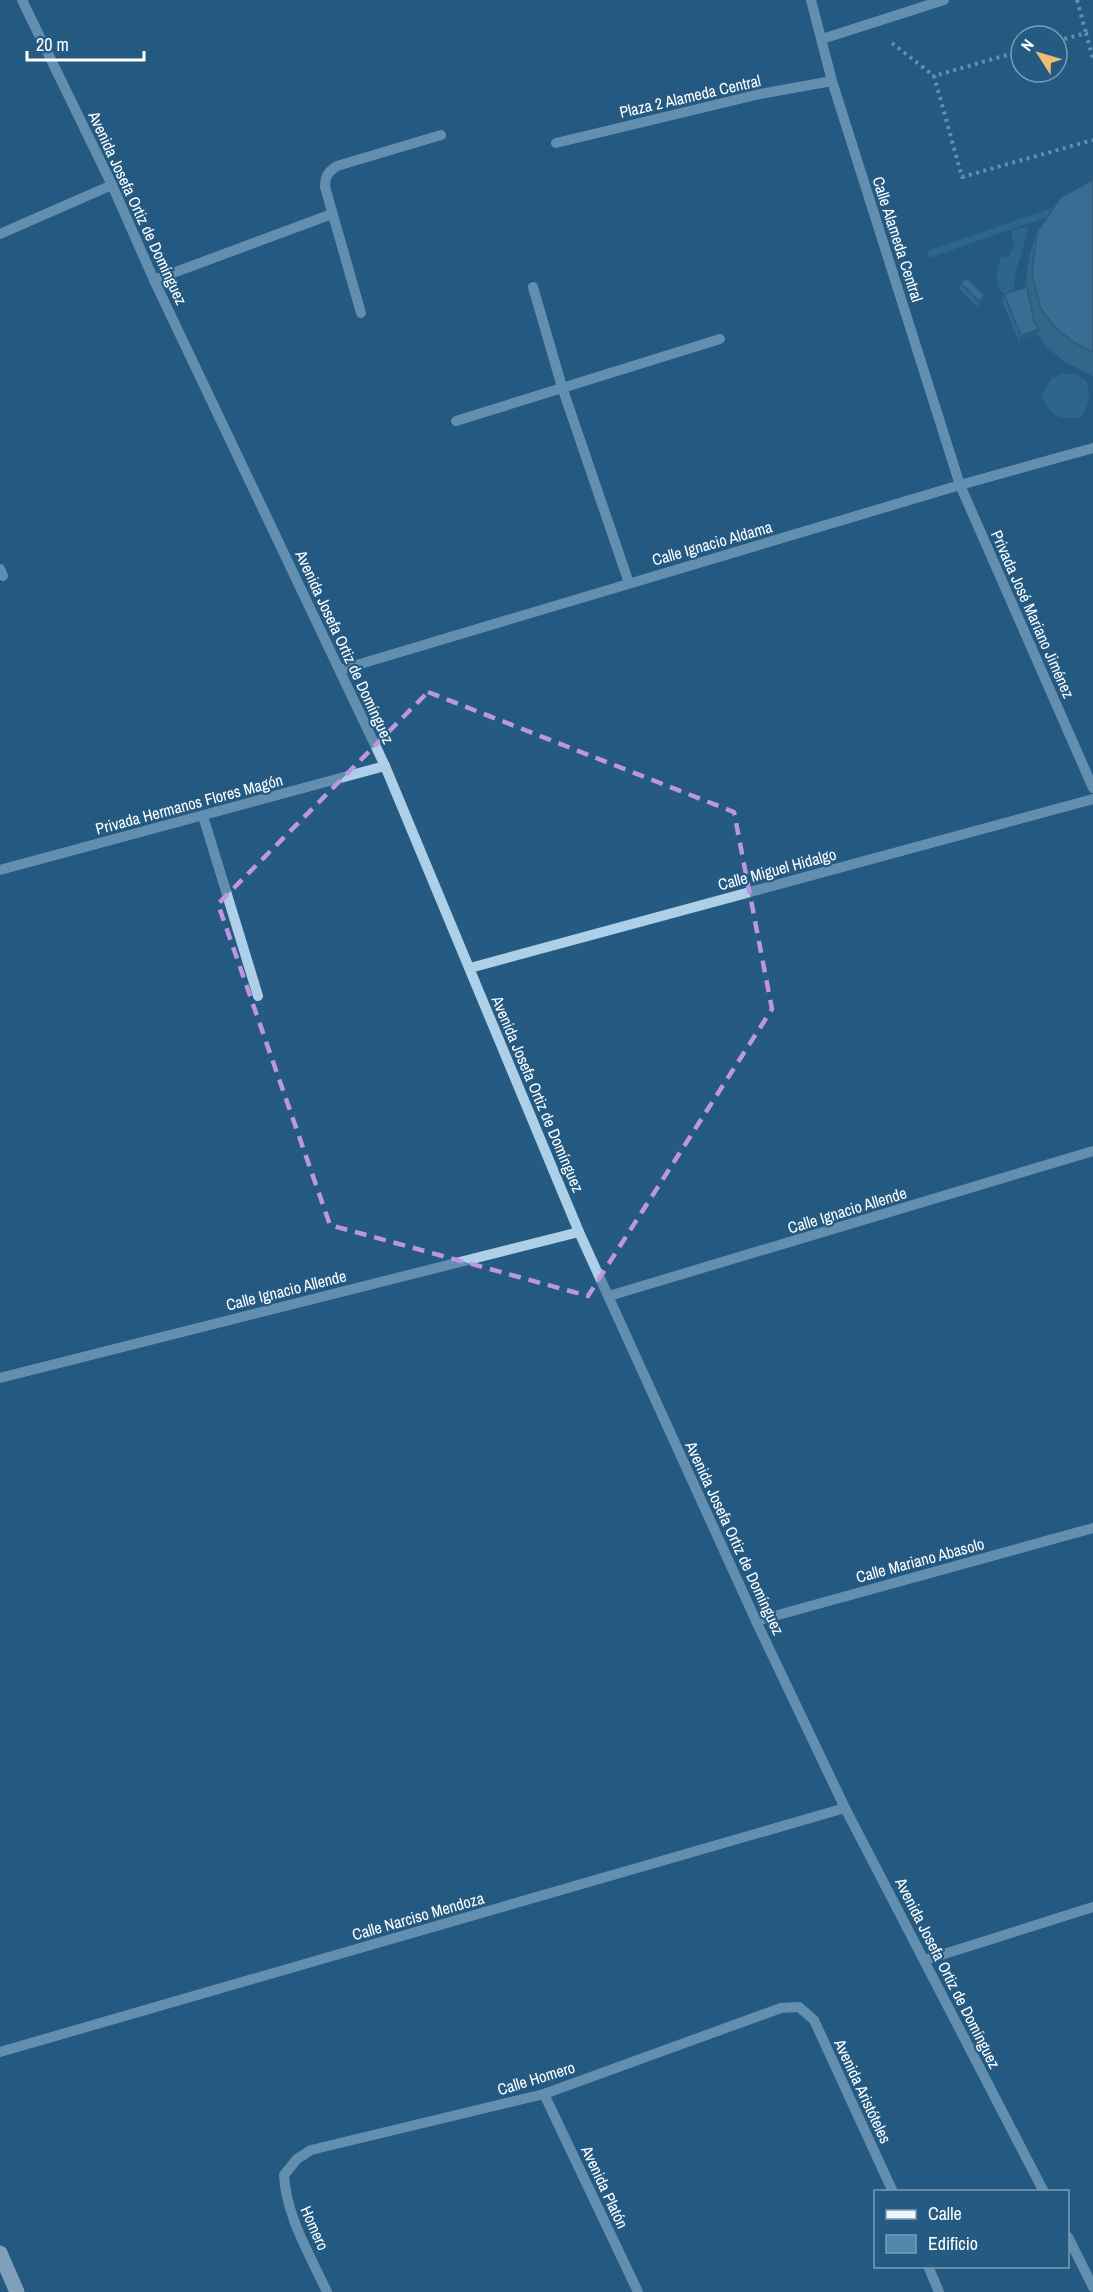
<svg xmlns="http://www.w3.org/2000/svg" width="1093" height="2292" viewBox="0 0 1093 2292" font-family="'Archivo Narrow',sans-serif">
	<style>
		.green { fill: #3a749f }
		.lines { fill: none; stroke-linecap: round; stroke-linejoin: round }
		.path { stroke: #adcfe7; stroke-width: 4; stroke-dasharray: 3 4.5; stroke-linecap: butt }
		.minor { stroke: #adcfe7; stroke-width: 10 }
		.major { stroke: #eff6fd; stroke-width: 15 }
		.wall { fill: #477394 }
		.shaded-wall { fill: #395e78 }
		.building { fill: #5286ac; stroke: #395e78; stroke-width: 1.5 }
		.marked { fill: none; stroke: #bd96df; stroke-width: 4.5; stroke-dasharray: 12 8; stroke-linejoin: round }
		.labels { text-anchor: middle; stroke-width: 4.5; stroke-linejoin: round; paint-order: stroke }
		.street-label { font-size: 16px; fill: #fff; stroke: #255a82 }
	</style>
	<rect width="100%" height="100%" fill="#255a82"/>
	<!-- green -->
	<g class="green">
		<path d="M 1093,194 L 1093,201 L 929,258 L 927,251 Z"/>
		<path d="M 1028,227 C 1025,241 1022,254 1017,267 C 1014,274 1017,282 1012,291 L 1004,294 C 992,285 998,269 1001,256 L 1008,258 L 1015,245 L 1011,239 L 1013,230 Z"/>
		<path d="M 1062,374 L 1074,374 L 1086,380 C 1091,395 1089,404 1082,417 C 1059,420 1048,417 1042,393 L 1052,378 Z"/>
	</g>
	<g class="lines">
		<!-- path -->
		<g class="path">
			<path d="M 1077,0 L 1086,33"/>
			<path d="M 1057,41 L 1086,33 L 1093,59"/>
			<path d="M 892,43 L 934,76"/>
			<path d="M 1021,51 L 934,76 L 962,177 L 1093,140"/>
		</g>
		<!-- minor -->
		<g class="minor">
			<path d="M 22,0 L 112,185 L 154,280 L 385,766 L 579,1232 L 756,1621 L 845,1808 L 1044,2192"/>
			<path d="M 811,0 L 832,81 L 960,485 L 1093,788"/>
			<path d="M 822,39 L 944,0"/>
			<path d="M 556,143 L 760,94 L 832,81"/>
			<path d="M 0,234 L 112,185"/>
			<path d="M 154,280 L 332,214"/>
			<path d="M 533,287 L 562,387 L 629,583"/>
			<path d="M 361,313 L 325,187 C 325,176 328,172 337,166 L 441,135"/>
			<path d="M 456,421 L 720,339"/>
			<path d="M 0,569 L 3,576"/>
			<path d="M 340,670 L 960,485 L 1093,448"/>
			<path d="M 203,816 L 258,996"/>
			<path d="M 0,870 L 385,766"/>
			<path d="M 470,968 L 1093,799"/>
			<path d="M 609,1296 L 1093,1151"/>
			<path d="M 0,1378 L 579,1232"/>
			<path d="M 756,1621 L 1093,1528"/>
			<path d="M 925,1960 L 1093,1907"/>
			<path d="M 0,2052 L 845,1808"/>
			<path d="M 544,2094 L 638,2292"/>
			<path d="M 1068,2237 L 1093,2287"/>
			<path d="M 928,2266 L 939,2292"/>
			<path d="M 327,2292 C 310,2255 286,2216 284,2175 L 297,2159 L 311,2150 L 544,2094 L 781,2008 L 799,2007 L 814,2020 L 893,2192"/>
		</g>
		<!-- major -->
		<path class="major" d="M 0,2253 L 17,2292"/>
	</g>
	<!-- wall -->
	<g class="wall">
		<path d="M 1093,180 L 1093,376 L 1092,376 L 1065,362 L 1047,347 L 1038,335 L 1019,342 L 1002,300 L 1004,294 L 1025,287 L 1030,253 L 1037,232 Z"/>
		<path d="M 961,283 L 984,295 L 982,301 L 977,307 L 959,289 Z"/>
	</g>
	<!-- shaded-wall -->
	<g class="shaded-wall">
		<path d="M 984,295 L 982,301 L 977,307 L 979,301 Z"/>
		<path d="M 1039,329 L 1037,335 L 1019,342 L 1021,336 Z"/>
	</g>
	<!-- building -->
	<g class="building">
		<path d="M 1093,180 L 1093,352 L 1073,342 L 1054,326 L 1040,307 L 1032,272 L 1037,232 L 1061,197 Z"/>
		<path d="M 966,278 L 984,295 L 979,301 L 961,283 Z"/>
		<path d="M 1027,287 L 1034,321 L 1039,329 L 1021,336 L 1004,294 Z"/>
	</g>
	<!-- marked area -->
	<path d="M0 0H1093V2292H0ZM 428,692 L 734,812 L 772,1009 L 588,1296 L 330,1225 L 218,904 Z" fill="#255a82" fill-opacity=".55" fill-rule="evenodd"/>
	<path class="marked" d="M 428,692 L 734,812 L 772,1009 L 588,1296 L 330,1225 L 218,904 Z"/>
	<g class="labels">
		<!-- street labels -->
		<g class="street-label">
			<text transform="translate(690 96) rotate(-13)" y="6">Plaza 2 Alameda Central</text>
			<text transform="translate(138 208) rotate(65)" y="6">Avenida Josefa Ortiz de Domínguez</text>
			<text transform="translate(898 239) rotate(72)" y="6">Calle Alameda Central</text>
			<text transform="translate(712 543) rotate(-16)" y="6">Calle Ignacio Aldama</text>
			<text transform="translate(1033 614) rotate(66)" y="6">Privada José Mariano Jiménez</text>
			<text transform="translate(345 647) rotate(65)" y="6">Avenida Josefa Ortiz de Domínguez</text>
			<text transform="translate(189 804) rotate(-15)" y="6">Privada Hermanos Flores Magón</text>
			<text transform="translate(777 869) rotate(-15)" y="6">Calle Miguel Hidalgo</text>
			<text transform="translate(538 1094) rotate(67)" y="6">Avenida Josefa Ortiz de Domínguez</text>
			<text transform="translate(847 1210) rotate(-17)" y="6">Calle Ignacio Allende</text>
			<text transform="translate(286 1290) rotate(-14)" y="6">Calle Ignacio Allende</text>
			<text transform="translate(735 1538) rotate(65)" y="6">Avenida Josefa Ortiz de Domínguez</text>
			<text transform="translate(920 1560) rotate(-15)" y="6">Calle Mariano Abasolo</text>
			<text transform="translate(418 1916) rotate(-16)" y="6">Calle Narciso Mendoza</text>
			<text transform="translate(948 1973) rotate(63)" y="6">Avenida Josefa Ortiz de Domínguez</text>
			<text transform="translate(536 2078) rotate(-17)" y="6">Calle Homero</text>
			<text transform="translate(863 2091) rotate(65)" y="6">Avenida Aristóteles</text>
			<text transform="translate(605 2187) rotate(65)" y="6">Avenida Platón</text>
			<text transform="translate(315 2228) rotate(66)" y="6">Homero</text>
		</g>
	</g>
	<!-- legend -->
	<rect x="874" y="2190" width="195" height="78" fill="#255a82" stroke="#7c9cb4" stroke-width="1.5"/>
	<rect x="886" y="2210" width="30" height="9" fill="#eff6fd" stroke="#7c9cb4" stroke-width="1.5"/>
	<text x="928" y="2220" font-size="18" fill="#ffffff">Calle</text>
	<rect x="886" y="2235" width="30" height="18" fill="#5286ac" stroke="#7c9cb4" stroke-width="1.5"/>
	<text x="928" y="2250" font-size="18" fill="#ffffff">Edificio</text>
	<!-- north arrow -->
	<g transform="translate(1039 54) rotate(307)"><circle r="28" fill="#255a82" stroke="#7c9cb4" stroke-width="1.5"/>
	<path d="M0-4.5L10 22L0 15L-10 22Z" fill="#f0bc72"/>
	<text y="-9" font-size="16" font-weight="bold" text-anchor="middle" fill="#ffffff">N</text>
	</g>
	<!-- scale -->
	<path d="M27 51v9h117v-9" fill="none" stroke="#ffffff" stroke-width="3"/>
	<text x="36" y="51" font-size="18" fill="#ffffff" stroke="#255a82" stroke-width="4.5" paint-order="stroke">20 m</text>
</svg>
